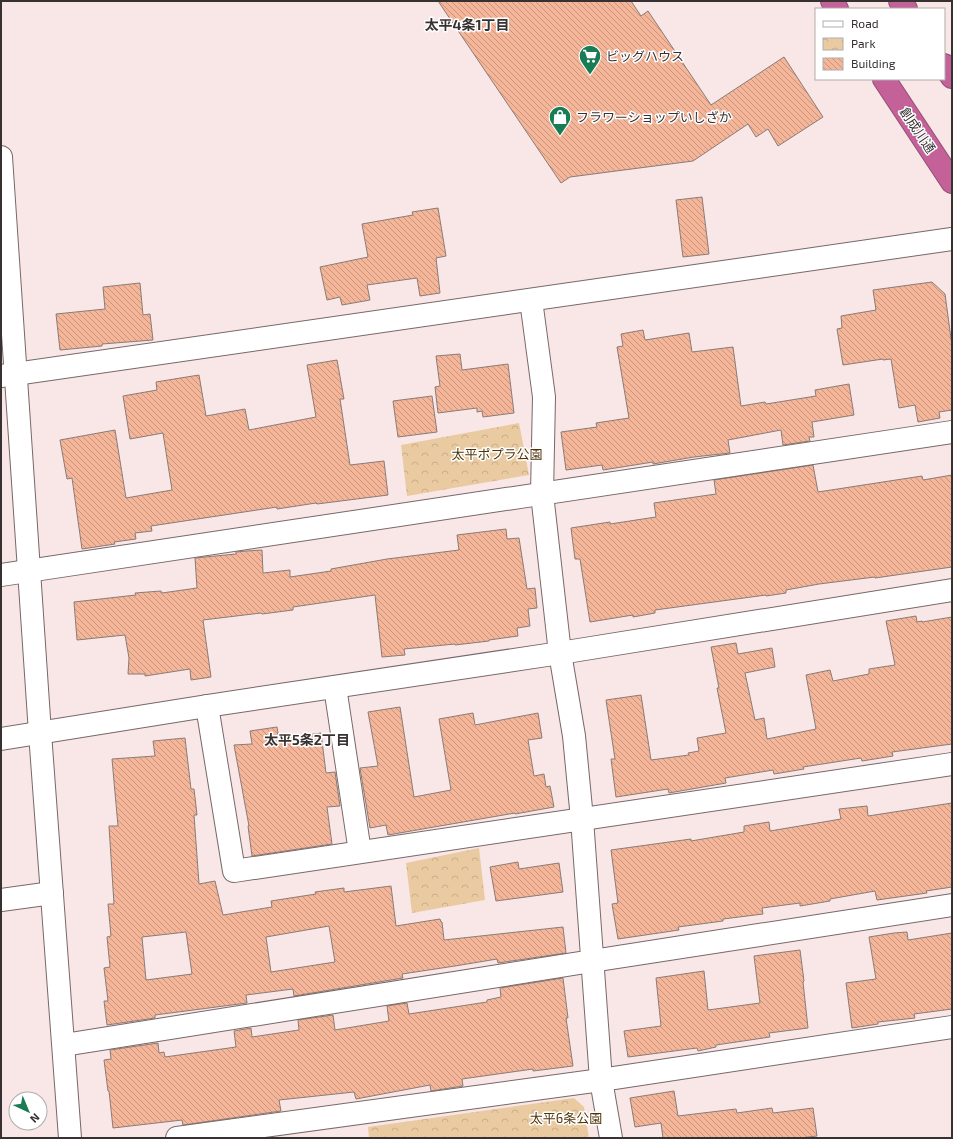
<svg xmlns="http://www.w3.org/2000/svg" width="953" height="1139" viewBox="0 0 953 1139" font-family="'Exo 2','Noto Sans JP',sans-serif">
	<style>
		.park { fill: url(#park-crowns) }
		.building { fill: url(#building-back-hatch); stroke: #8a7c76; fill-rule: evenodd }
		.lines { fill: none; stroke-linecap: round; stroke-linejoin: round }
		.minor-casing { stroke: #786869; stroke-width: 24 }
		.highway-casing { stroke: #925074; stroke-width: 24 }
		.minor { stroke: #fff; stroke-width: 22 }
		.highway { stroke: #c36198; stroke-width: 22 }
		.labels { text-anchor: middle; stroke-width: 3; stroke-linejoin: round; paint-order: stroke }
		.poi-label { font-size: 13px; fill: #383131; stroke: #fff; text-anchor: start }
		.street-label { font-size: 13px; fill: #383131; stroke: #fff }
		.park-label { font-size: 13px; fill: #4f3408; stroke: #fff }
		.neighbourhood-label { font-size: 14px; font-weight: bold; fill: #383131; stroke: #fff }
	</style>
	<defs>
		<pattern id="park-crowns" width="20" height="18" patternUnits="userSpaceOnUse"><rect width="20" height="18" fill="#eacaa0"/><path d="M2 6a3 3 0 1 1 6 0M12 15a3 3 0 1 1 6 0" fill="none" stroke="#c9ae8a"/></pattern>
		<pattern id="building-back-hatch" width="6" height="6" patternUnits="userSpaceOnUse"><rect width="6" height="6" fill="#f4b599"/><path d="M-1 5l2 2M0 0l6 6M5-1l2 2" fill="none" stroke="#c7947d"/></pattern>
	</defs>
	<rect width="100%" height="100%" fill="#f9e6e7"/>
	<!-- park -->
	<g class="park">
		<path d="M 519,423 L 529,475 L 407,496 L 401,445 Z"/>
		<path d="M 479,848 L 485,900 L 412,913 L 406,863 Z"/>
		<path d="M 574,1098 L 584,1107 L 589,1138 L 369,1138 L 368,1127 Z"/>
	</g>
	<!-- building -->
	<g class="building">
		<path d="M 438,1 L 631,1 L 641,16 L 648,11 L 711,105 L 784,57 L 823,117 L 778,146 L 768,129 L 756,137 L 748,124 L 693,161 L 570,177 L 561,183 Z"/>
		<path d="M 702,197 L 709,254 L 683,257 L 676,200 Z"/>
		<path d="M 438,208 L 446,256 L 436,258 L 440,293 L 420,296 L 417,278 L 367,285 L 370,300 L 342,305 L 340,297 L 327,300 L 320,267 L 368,257 L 362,224 L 413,215 L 412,212 Z"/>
		<path d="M 932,282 L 945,294 L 952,346 L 952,410 L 939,412 L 940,418 L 918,422 L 915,405 L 899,408 L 891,359 L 883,360 L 883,359 L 843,365 L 837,329 L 842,328 L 841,316 L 876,310 L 873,290 Z"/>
		<path d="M 140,283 L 143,315 L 150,314 L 153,340 L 102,344 L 102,346 L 60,350 L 56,314 L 105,309 L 103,287 Z"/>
		<path d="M 643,330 L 645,340 L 689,333 L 692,352 L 733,347 L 741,406 L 765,402 L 766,404 L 816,396 L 815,390 L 849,384 L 854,415 L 812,422 L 814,437 L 809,437 L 810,441 L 783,445 L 781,430 L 728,440 L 730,453 L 694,457 L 653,464 L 653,462 L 603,470 L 602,465 L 566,470 L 561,432 L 597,427 L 596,423 L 629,418 L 617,347 L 623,346 L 621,334 Z"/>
		<path d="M 460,354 L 462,370 L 508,364 L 514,413 L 483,417 L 482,411 L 477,412 L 477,408 L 438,413 L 435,387 L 440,386 L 436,356 Z"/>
		<path d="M 337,360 L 344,399 L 340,399 L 350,465 L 384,461 L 388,495 L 317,504 L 316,503 L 277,509 L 277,507 L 151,526 L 152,531 L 135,533 L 136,539 L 114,542 L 115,544 L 82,549 L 72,478 L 67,479 L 60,440 L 115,430 L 126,498 L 172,490 L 163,433 L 130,439 L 123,396 L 157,390 L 156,382 L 199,375 L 206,416 L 245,409 L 249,430 L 316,417 L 307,365 Z"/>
		<path d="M 432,396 L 437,432 L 398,437 L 393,401 Z"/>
		<path d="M 813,465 L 818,492 L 922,476 L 923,480 L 952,475 L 952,567 L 875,578 L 875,577 L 819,584 L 786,590 L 786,593 L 766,596 L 766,595 L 655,610 L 655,613 L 633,617 L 633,615 L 590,622 L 580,559 L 575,559 L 571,528 L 610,522 L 610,524 L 656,517 L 654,503 L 716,494 L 714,480 Z"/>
		<path d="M 506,529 L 507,539 L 519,538 L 527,589 L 535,588 L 537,608 L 528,609 L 530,626 L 517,628 L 518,636 L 489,640 L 489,641 L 455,645 L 455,644 L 404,649 L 405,655 L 382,657 L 375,595 L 293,607 L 293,610 L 262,614 L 261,613 L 203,620 L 211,677 L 191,680 L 190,669 L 145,676 L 145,674 L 128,674 L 129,658 L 125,635 L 77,640 L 74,602 L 136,595 L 135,593 L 161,591 L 162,593 L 197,588 L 195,558 L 236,554 L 236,552 L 247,551 L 262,550 L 263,573 L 290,570 L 290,577 L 331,571 L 331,569 L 387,559 L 459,550 L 457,535 Z"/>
		<path d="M 916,616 L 917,622 L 922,621 L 922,622 L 952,617 L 952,744 L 892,752 L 893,756 L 862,761 L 861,758 L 803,767 L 804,769 L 774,774 L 773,770 L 725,778 L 726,783 L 669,793 L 668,789 L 616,797 L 611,759 L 615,759 L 606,700 L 641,695 L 651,760 L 689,755 L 688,753 L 699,751 L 697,738 L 726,733 L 717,688 L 719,688 L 711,647 L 736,643 L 738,654 L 772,648 L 775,667 L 745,673 L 755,720 L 764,718 L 767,739 L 816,729 L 806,675 L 830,670 L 833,681 L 869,674 L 869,669 L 895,665 L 886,621 Z"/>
		<path d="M 400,707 L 414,797 L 451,790 L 439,719 L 473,713 L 475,725 L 538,713 L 542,738 L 528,740 L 534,776 L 544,774 L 546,787 L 550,786 L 554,807 L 515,814 L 515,813 L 388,835 L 386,825 L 370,828 L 360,768 L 378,766 L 368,712 Z"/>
		<path d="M 277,727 L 279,739 L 321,733 L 326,773 L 335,772 L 340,806 L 327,807 L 332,844 L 252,856 L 248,826 L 249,826 L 234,745 L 252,744 L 250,731 Z"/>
		<path d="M 185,738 L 191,789 L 194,789 L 197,815 L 194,815 L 199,884 L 215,881 L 223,915 L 272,907 L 271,901 L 316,894 L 315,892 L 344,888 L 344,892 L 391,886 L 396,926 L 440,919 L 441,922 L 442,922 L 444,940 L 563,927 L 566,953 L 498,963 L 497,959 L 455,966 L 402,974 L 403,978 L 294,996 L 293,989 L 246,995 L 247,1003 L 155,1015 L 155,1018 L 107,1025 L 104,1001 L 108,1001 L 104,968 L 110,967 L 107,937 L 111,936 L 108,904 L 114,904 L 109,826 L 118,826 L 112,759 L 155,756 L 153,741 ZM 329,926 L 335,962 L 271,972 L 266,937 ZM 186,932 L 192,974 L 146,980 L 142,937 Z"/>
		<path d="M 952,803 L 952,887 L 926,891 L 927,893 L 877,900 L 875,891 L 830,899 L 830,901 L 800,906 L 800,903 L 762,908 L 763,914 L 723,919 L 723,921 L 678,927 L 679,930 L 618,939 L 612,904 L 618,903 L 611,850 L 691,839 L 691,841 L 744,832 L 744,826 L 769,822 L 770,831 L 841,819 L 839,809 L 867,806 L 868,816 Z"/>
		<path d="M 518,862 L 519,869 L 559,863 L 563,892 L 496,901 L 490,867 Z"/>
		<path d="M 907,932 L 908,940 L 952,933 L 952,1009 L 914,1014 L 915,1018 L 878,1022 L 878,1024 L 852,1028 L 846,983 L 876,979 L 869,937 L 894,933 Z"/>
		<path d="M 800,950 L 804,981 L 803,982 L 808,1028 L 769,1033 L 770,1037 L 716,1045 L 716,1047 L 698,1051 L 697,1048 L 628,1057 L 624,1031 L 661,1026 L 656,978 L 704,971 L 708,1010 L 760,1003 L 754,956 Z"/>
		<path d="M 563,978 L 568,1018 L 566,1018 L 573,1066 L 533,1071 L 533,1069 L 462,1079 L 463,1086 L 431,1091 L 430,1085 L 356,1099 L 354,1092 L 279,1100 L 281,1111 L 183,1125 L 182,1120 L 113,1128 L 109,1091 L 108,1091 L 104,1060 L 111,1059 L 110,1050 L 158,1043 L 159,1053 L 164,1052 L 165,1057 L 236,1047 L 234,1031 L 251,1028 L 252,1037 L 299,1030 L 298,1020 L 333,1015 L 335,1030 L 389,1021 L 387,1006 L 407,1003 L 409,1014 L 487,1002 L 487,1000 L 501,997 L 500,988 Z"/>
		<path d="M 674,1091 L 678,1116 L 736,1109 L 737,1113 L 772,1108 L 773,1113 L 813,1108 L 817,1136 L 800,1138 L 663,1138 L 661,1123 L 635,1127 L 630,1098 Z"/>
	</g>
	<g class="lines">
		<!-- minor casing -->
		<g class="minor-casing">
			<g id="minor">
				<path d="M 1,157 L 40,733 L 70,1138"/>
				<path d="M 531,300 L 544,397 L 542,494 L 560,653 L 574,736 L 582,819 L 601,1080 L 611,1138"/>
				<path d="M 1,376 L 952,239"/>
				<path d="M 1,575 L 952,432"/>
				<path d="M 335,687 L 360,852"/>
				<path d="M 207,706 L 234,871 L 952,764"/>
				<path d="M 1,739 L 207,706 L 560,653 L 952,590"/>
				<path d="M 1,900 L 52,893"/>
				<path d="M 64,1045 L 592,961 L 952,905"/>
				<path d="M 177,1138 L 601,1080 L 952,1027"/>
			</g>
		</g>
		<!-- highway casing -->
		<g class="highway-casing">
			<g id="highway">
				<path d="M 832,1 L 837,9"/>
				<path d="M 900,1 L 906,9"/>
				<path d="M 944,65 L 952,77"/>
				<path d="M 884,79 L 952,182"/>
			</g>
		</g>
		<!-- minor -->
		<use href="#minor" class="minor"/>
		<!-- highway -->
		<use href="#highway" class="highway"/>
	</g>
	<!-- icons -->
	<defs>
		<g id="supermarket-pin" transform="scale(1.15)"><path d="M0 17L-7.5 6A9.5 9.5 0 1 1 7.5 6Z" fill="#197c55" stroke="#fff"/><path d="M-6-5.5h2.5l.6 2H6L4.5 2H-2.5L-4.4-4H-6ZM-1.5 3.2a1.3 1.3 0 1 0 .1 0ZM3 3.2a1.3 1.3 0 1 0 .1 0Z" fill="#fff"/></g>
		<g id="shop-pin" transform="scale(1.15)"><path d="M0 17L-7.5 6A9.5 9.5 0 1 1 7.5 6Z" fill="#197c55" stroke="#fff"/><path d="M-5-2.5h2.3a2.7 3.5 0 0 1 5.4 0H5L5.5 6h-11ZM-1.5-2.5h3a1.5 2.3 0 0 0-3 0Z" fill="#fff"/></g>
	</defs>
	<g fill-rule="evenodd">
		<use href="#supermarket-pin" x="590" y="56"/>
		<use href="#shop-pin" x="560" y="117"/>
	</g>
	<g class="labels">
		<!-- poi labels -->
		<g class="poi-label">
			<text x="606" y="61">ビッグハウス</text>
			<text x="576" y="122">フラワーショップいしざか</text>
		</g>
		<!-- street labels -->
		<g class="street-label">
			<text transform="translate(918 130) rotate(56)" y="5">創成川通</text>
		</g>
		<!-- park labels -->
		<g class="park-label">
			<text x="497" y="459">太平ポプラ公園</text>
			<text x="566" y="1123">太平6条公園</text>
		</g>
		<!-- neighbourhood labels -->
		<g class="neighbourhood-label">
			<text x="467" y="30">太平4条1丁目</text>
			<text x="307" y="745">太平5条2丁目</text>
		</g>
	</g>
	<!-- border -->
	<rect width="953" height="1139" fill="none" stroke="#383131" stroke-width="4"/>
	<!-- legend -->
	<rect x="815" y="8" width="130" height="72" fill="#ffffff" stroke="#afadad"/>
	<rect x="823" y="21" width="20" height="6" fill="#ffffff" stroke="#afadad"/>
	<text x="851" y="28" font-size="12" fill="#383131">Road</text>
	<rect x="823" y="38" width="20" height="12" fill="url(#park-crowns)" stroke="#afadad"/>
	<text x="851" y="48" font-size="12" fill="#383131">Park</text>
	<rect x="823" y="58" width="20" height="12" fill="url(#building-back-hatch)" stroke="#afadad"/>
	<text x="851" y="68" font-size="12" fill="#383131">Building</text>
	<!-- north arrow -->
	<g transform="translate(28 1111) rotate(136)"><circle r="19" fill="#ffffff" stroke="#afadad"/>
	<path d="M0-3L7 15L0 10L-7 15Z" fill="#197c55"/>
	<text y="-6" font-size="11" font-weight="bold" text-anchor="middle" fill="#383131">N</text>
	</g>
</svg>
